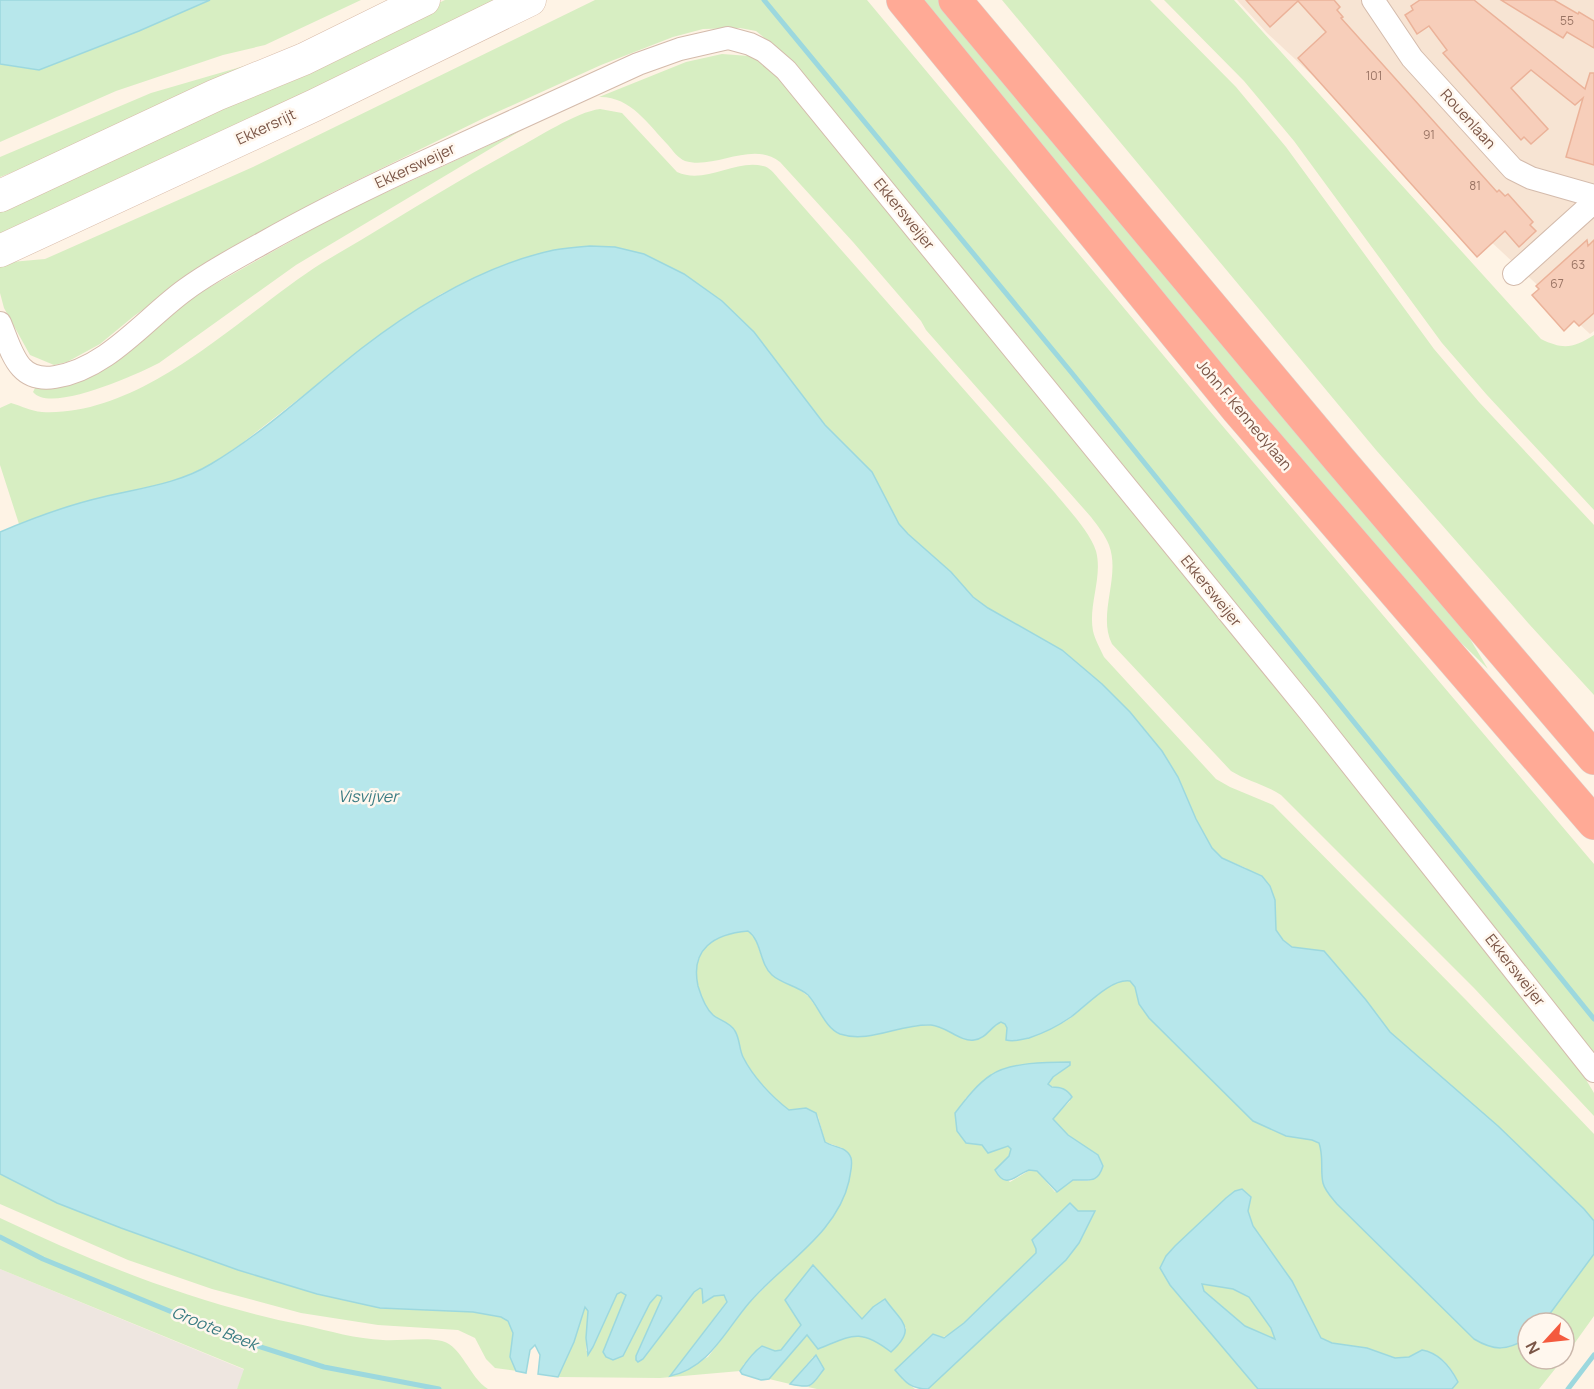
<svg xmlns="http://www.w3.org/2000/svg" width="1594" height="1389" viewBox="0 0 1594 1389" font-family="Manrope,sans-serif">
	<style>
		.residential { fill: #f7e4d3 }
		.industrial { fill: #eee6e0 }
		.green { fill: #d7eec2; fill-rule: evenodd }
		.water { fill: #b7e7eb; stroke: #9cd8de; stroke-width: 1.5; fill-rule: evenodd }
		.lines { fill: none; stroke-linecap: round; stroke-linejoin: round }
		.stream { stroke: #9cd8de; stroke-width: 5 }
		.building { fill: #f7ceba; stroke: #ebb299; stroke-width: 1.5 }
		.minor-casing { stroke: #d4bbac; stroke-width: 24 }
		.secondary-casing { stroke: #d8bba9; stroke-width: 33 }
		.motorway-casing { stroke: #ddd3cf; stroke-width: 34 }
		.minor { stroke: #fff; stroke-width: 22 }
		.secondary { stroke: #fff; stroke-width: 32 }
		.motorway { stroke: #ffaa96; stroke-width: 33 }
		.labels { text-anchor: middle; stroke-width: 5; stroke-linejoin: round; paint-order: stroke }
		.number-label { font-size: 12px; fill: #9a7464 }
		.street-label { font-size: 15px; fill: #7b5647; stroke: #fff7ee }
		.water-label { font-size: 16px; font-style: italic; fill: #397b82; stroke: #fff7ee }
	</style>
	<rect width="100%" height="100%" fill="#fef3e5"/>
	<!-- residential -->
	<path class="residential" d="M 1237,0 L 1594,0 L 1594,331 L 1590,334 L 1267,33 Z"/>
	<!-- industrial -->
	<path class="industrial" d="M 0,1269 L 245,1370 L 237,1389 L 0,1389 Z"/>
	<!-- green -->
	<g class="green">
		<path d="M 210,0 L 361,0 L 265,45 L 223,55 L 116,91 L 0,142 L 0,64 L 39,70 L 139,31 Z"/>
		<path d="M 445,0 L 511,0 L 0,241 L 0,203 L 327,56 Z"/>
		<path d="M 595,0 L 867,0 L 1209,410 L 1594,864 L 1594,1055 L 773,45 L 756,31 L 740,28 L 703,29 L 673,37 L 601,65 L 484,118 L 331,193 L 175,287 L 134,316 L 100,344 L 67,362 L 54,365 L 30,355 L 4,308 L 0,293 L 0,263 L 45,259 L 253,167 Z"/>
		<path d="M 919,0 L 939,0 L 1454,612 L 1488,669 L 1444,626 L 1237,386 Z"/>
		<path d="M 1002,0 L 1150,0 L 1236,87 L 1286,147 L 1434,349 L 1479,402 L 1594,525 L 1594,695 L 1529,624 L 1376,450 Z"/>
		<path d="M 1164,0 L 1234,0 L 1541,339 C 1563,350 1574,348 1594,335 L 1594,510 L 1487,395 L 1442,343 L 1294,141 L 1244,81 Z"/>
		<path d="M 722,54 L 749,56 L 769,65 L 952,283 L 1573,1058 L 1594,1093 L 1594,1116 L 1474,988 L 1281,795 C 1266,785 1247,781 1231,771 L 1112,644 C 1097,614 1121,577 1109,545 C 1105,535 1098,526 1091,517 L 926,330 L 921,321 L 853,242 L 780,162 C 752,140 715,170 685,161 C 678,158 673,151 668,145 C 648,124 630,96 599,97 L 686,62 Z"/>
		<path d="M 261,61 L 46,159 L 0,177 L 0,157 L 151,93 Z"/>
		<path d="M 600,109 L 622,113 L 677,172 C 705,185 735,159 763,166 C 769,167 774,173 778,178 L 1055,493 C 1068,509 1090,532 1096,551 C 1103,577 1088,605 1093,631 C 1095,640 1100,648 1104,657 L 1216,779 L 1230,787 L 1273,805 L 1466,1000 L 1594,1134 L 1594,1221 L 1498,1126 L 1390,1032 L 1324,951 L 1292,947 L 1283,940 L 1276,930 L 1275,900 L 1246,868 L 1222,858 L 1212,848 L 1196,819 L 1178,777 L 1162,751 L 1130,712 L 1102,684 L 1062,650 L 988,608 L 973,597 L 951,572 L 908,534 L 899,524 L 872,472 L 825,425 L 754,332 L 722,301 L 684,274 L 644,254 L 615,247 L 590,246 L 554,250 L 489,272 L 441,294 L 396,323 L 241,444 L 210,465 L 172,482 L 103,497 L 19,524 L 0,465 L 0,408 L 11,403 C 22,406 30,411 42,412 C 145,417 240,315 322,263 C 335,255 348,248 361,240 C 412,209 462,178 514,150 C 537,138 576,112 600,109 Z"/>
		<path d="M 520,131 L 296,265 L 159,363 C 138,374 50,414 33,392 L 36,386 L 339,214 Z"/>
		<path d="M 748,931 L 755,938 L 763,961 L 809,997 L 830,1027 L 933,1025 C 949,1029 964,1042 981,1037 C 988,1035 993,1026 1001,1022 L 1005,1024 L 1007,1028 C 1020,1027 1047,1028 1059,1024 C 1082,1017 1104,977 1130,981 L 1135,987 L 1139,1004 L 1149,1018 L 1253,1121 L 1286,1136 L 1312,1140 L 1319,1143 C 1324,1157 1320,1170 1323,1183 C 1325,1191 1332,1198 1337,1204 L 1474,1339 C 1494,1351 1507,1351 1528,1338 L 1528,1359 L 1563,1359 L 1539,1389 L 1452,1389 L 1458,1382 C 1451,1365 1439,1353 1422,1350 L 1409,1357 L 1396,1358 L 1367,1348 L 1332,1343 L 1321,1338 L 1292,1281 L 1253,1226 L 1248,1211 L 1251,1197 L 1235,1191 L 1166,1256 L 1224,1347 L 1258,1389 L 928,1389 L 1066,1260 L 1079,1243 L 1095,1211 L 1078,1211 L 1070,1204 L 1032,1240 L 1036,1249 L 1036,1253 L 964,1323 L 952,1333 L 941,1338 L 902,1379 L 915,1389 L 817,1389 L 808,1387 L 812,1384 L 813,1357 L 790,1384 L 769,1379 L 808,1334 L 818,1349 C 851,1336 859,1327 891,1352 L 906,1328 L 895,1313 L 873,1307 L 862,1319 L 813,1265 L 785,1300 L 802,1325 L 781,1350 L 775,1351 L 771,1349 L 744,1364 L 740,1371 L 660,1378 L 558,1377 L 574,1342 L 583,1310 L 587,1308 L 588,1311 L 586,1351 L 593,1347 L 617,1294 L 622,1292 L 626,1294 L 620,1311 L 623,1356 L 650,1303 L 657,1295 L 661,1296 L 662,1298 L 643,1359 L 694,1292 L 700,1288 L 703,1289 L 703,1302 L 714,1296 L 725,1295 L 727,1301 L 671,1375 L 708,1357 L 749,1303 L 823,1230 L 840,1205 L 847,1188 L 842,1148 L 825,1142 L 818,1116 L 806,1108 L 789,1110 C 772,1096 753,1077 743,1057 C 739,1049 740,1039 735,1031 C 730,1022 719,1021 713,1015 C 705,1008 701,996 698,986 C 690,948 714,934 748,931 ZM 1064,1062 L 1070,1065 L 1053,1077 L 1048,1084 C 1054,1089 1062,1088 1069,1092 L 1070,1101 L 1052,1119 L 1068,1135 L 1098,1155 L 1089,1181 L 1073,1180 L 1055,1192 L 1037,1171 L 1030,1170 L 1010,1182 L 995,1170 L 1009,1156 L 1011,1149 L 1008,1146 L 988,1153 L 982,1145 L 968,1143 L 965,1099 L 991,1075 L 1017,1065 Z"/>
		<path d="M 0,1174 L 57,1203 L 238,1270 L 317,1294 L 380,1308 L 473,1312 L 502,1317 L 508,1321 L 513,1333 L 510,1357 L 517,1371 L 495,1368 L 486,1359 L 475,1338 L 458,1330 L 378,1325 L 301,1313 L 212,1289 L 128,1260 L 0,1204 Z"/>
		<path d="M 0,1218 C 97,1264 197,1304 303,1325 C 329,1331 357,1339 383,1340 C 400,1341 427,1337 442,1341 C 462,1346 469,1377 488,1389 L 237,1389 L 244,1369 L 0,1269 Z"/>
		<path d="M 1594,1254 L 1594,1316 L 1564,1358 L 1564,1323 L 1543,1323 Z"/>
		<path d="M 1202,1284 L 1233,1289 L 1249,1297 L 1271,1328 L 1275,1339 L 1245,1326 L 1204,1291 Z"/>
	</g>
	<!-- water -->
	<g class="water">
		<path d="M 0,0 L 210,0 L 139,31 L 39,70 L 0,64 Z"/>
		<path d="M 590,246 L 615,247 L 644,254 L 684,274 L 722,301 L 754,332 L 825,425 L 872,472 L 899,524 L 908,534 L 951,572 L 973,597 L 988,608 L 1062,650 L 1102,684 L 1130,712 L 1162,751 L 1178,777 L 1196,819 L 1212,848 L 1222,858 L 1262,876 L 1270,886 L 1275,900 L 1276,930 L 1283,940 L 1292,947 L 1324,951 L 1366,1000 L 1390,1032 L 1498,1126 L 1584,1209 L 1594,1221 L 1594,1254 L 1543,1323 L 1528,1323 L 1528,1338 C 1507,1351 1494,1351 1474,1339 L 1337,1204 C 1332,1198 1325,1191 1323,1183 C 1320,1170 1324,1157 1319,1143 L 1312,1140 L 1286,1136 L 1253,1121 L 1149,1018 L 1139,1004 L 1135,987 L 1130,981 C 1111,978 1086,1006 1071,1017 C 1058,1026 1044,1033 1029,1038 C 1021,1040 1014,1042 1006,1040 L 1007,1028 L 1005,1024 L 1001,1022 C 991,1026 986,1039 974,1040 C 960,1042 946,1026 931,1025 C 901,1023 870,1044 840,1034 C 825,1028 819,1007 808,995 C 798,986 782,984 772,975 C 759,963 762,941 748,931 C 714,934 690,949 698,986 C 701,996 705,1008 713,1015 C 720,1021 730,1022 735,1031 C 740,1039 739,1049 743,1057 C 753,1077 772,1097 789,1110 L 806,1108 L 816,1113 L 825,1142 C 834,1148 847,1146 851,1158 C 853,1166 850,1173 849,1181 C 837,1234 782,1264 749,1303 C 725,1331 709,1368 670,1376 L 727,1302 L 724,1295 L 714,1296 L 703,1303 L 702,1289 L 700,1288 L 694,1292 L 643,1359 L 638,1362 L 636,1360 L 636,1356 L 662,1298 L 661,1296 L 657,1295 L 650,1303 L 623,1356 L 613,1360 L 606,1357 L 603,1352 L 626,1295 L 621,1292 L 617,1294 L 593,1347 L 588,1355 L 586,1338 L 588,1311 L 585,1307 L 574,1342 L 558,1377 L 538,1374 L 540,1355 L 535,1345 L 530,1350 L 526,1373 L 516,1371 L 510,1357 L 513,1333 L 508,1321 L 501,1317 L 473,1312 L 380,1308 L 317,1294 L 238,1270 L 121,1228 L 57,1203 L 0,1174 L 0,532 C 33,518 68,505 103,497 C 140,488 178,484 211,464 C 265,432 312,387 362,348 C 418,305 484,265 554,250 C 566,248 578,247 590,246 Z"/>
		<path d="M 1070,1062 L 1070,1065 L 1053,1077 L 1048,1084 L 1052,1087 C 1061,1087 1067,1089 1072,1097 L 1053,1119 L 1068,1135 L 1098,1155 L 1103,1166 C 1097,1185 1088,1179 1073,1180 L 1057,1192 L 1037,1171 L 1029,1170 C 1014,1176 1006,1190 995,1170 L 1009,1156 L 1011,1149 L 1008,1146 L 988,1153 L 982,1145 L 966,1143 L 957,1131 L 955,1113 C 965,1100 977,1084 991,1075 C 1010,1062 1048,1062 1070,1062 Z"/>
		<path d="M 1242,1189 L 1251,1197 L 1248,1211 L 1253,1226 L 1292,1281 L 1321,1338 L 1332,1343 L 1367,1348 L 1395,1358 L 1409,1357 L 1422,1350 C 1439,1353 1450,1366 1458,1382 L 1452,1389 L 1258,1389 L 1170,1285 L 1160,1268 L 1166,1256 L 1175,1246 L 1226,1198 L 1235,1191 ZM 1202,1284 L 1233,1289 L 1249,1297 L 1271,1328 L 1275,1339 L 1245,1326 L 1204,1291 Z"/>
		<path d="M 1070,1203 L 1078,1211 L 1095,1211 L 1079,1243 L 1066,1260 L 928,1389 C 911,1389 906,1383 895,1370 L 933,1334 L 944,1338 L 964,1323 L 1036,1253 L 1036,1249 L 1032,1240 Z"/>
		<path d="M 813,1265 L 862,1319 L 873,1307 L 885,1299 C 901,1322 918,1328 891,1352 C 859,1327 851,1336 818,1349 L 807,1335 L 769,1379 L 761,1380 L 742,1374 L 740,1371 C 746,1362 753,1352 762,1346 L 775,1351 L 781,1350 L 801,1325 L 785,1300 Z"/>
		<path d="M 816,1355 L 824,1369 C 811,1386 813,1389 790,1384 Z"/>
	</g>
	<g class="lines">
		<!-- stream -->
		<g class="stream">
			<path d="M 764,0 L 1071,372 L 1594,1019"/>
			<path d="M 0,1237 L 43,1259 L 245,1342 L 324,1367 L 439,1389"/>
			<path d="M 1568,1389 L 1594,1355"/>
		</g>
	</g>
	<!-- building -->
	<g class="building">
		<path d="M 1246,0 L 1334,0 L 1340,7 L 1337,10 L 1343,17 L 1341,18 L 1497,192 L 1499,190 L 1505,196 L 1508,194 L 1533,222 L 1530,225 L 1536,231 L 1519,247 L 1505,231 L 1477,257 L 1298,58 L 1326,32 L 1298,1 L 1270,27 Z"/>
		<path d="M 1420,0 L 1474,0 L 1585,89 L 1590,73 L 1594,73 L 1594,165 L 1566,157 L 1583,98 L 1575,105 L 1531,70 L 1511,88 L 1548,129 L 1531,144 L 1524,137 L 1521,140 L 1443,53 L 1447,50 L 1429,26 L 1417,34 L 1405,15 L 1413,10 L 1411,6 Z"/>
		<path d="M 1501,0 L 1554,0 L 1578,14 L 1579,12 L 1594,21 L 1594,48 L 1567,32 L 1563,38 Z"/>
		<path d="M 1587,240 L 1588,246 L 1594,240 L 1594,313 L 1579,326 L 1574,321 L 1564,331 L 1532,295 L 1539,289 L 1536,286 Z"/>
	</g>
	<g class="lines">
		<!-- minor casing -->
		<g class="minor-casing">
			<g id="minor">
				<path d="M 1373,0 L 1412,58 L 1513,169 L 1531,178 L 1594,196"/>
				<path d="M 1514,274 L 1594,202"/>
				<path d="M 0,323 C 12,351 17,383 55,377 C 107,369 145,319 185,290 C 209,272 236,258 263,243 C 309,217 355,194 404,171 C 482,135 560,100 638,64 L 680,49 L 728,38 L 750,44 L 764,51 L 786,70 L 1309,711 L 1594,1071"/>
			</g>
		</g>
		<!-- secondary casing -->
		<g class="secondary-casing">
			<g id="secondary">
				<path d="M 0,196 L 216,95 L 304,59 L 424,0"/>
				<path d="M 0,251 L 315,105 L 530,0"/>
			</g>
		</g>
		<!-- motorway casing -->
		<g class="motorway-casing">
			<g id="motorway">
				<path d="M 903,0 L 1238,410 L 1594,823"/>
				<path d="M 955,0 L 1338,458 L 1594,758"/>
			</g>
		</g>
		<!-- minor -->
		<use href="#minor" class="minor"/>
		<!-- secondary -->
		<use href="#secondary" class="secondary"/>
		<!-- motorway -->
		<use href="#motorway" class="motorway"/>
	</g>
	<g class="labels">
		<!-- number labels -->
		<g class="number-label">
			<text x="1567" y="25">55</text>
			<text x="1374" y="80">101</text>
			<text x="1429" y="139">91</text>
			<text x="1475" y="190">81</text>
			<text x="1578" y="269">63</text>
			<text x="1557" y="288">67</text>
		</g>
		<!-- street labels -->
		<g class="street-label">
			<text transform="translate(1468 119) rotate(48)" y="5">Rouenlaan</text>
			<text transform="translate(266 127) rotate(-25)" y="5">Ekkersrijt</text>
			<text transform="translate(415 166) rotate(-25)" y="5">Ekkersweijer</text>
			<text transform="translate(904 214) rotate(51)" y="5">Ekkersweijer</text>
			<text transform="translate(1244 415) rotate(50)" y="5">John F. Kennedylaan</text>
			<text transform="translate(1211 591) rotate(51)" y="5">Ekkersweijer</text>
			<text transform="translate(1515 970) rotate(52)" y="5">Ekkersweijer</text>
		</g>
		<!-- water labels -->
		<g class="water-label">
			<text x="368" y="802">Visvijver</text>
			<text transform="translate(215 1328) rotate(22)" y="6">Groote Beek</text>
		</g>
	</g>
	<!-- north arrow -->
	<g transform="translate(1546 1341) rotate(243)"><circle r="28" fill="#fff7ee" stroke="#cab7ab" stroke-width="1.5"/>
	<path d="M0-4.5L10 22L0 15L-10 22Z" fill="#f45a3e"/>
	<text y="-9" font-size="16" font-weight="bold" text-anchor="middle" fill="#7b5647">N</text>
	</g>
</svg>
